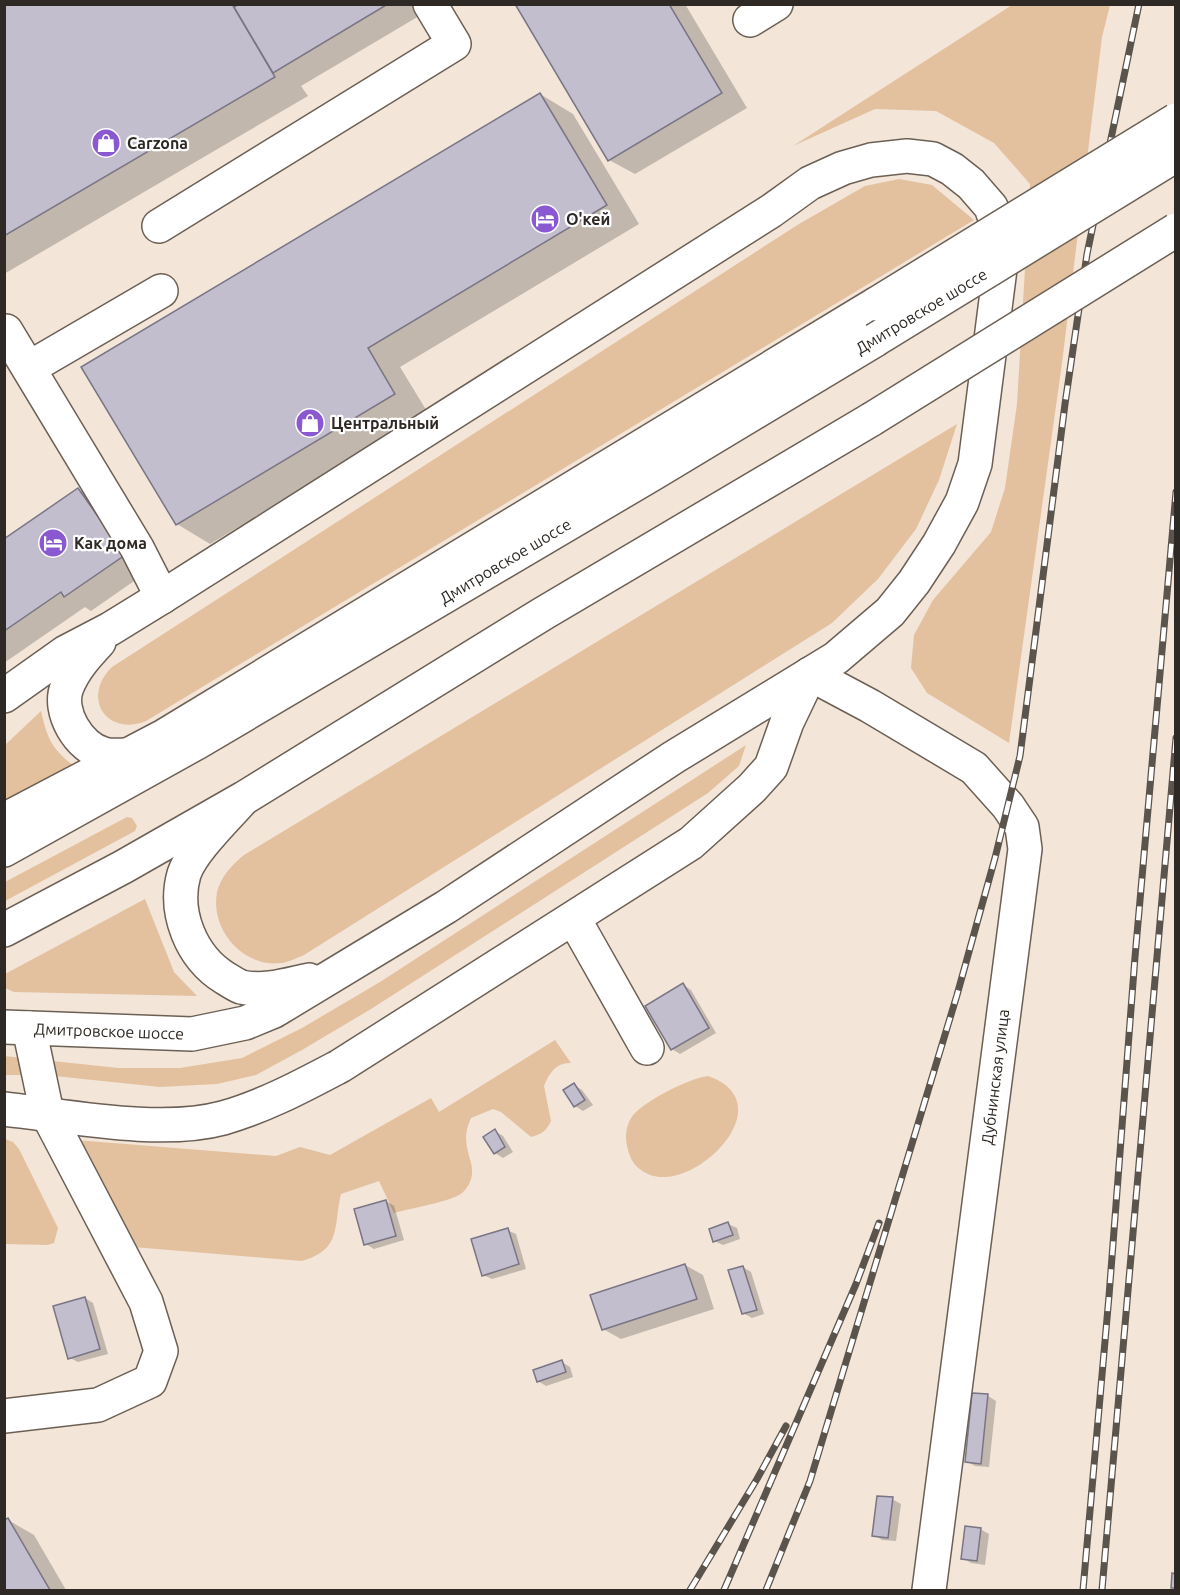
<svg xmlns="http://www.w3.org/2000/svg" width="1180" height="1595" viewBox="0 0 1180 1595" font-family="Ubuntu,sans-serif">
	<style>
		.green { fill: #e3c19f }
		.shadow { fill: #0003 }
		.building { fill: #c3bece; stroke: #797584; stroke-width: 1.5 }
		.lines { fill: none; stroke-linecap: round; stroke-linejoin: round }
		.minor-casing { stroke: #6c6055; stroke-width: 36 }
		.major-casing { stroke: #6c6055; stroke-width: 36 }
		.minor { stroke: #fff; stroke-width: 33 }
		.major { stroke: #fff; stroke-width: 33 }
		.rail-casing { stroke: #5b544d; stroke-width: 7 }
		.rail { stroke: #fff; stroke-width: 4.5; stroke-dasharray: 14; stroke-linecap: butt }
		.minor-bridge-casing { stroke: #6c6055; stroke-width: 36; stroke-linecap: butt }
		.major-bridge-casing { stroke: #6c6055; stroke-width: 36; stroke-linecap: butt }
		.minor-bridge { stroke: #fff; stroke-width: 33 }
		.major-bridge { stroke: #fff; stroke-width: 33 }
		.labels { text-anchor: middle; stroke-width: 4.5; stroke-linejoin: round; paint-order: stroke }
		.poi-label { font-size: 16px; font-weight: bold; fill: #2e2924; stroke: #fff; text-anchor: start }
		.street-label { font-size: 16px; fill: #2e2924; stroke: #fff }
	</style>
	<rect width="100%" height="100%" fill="#f3e5d8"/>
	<!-- green -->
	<g class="green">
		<path d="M 1012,5 L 1110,5 L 1102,37 L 1062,363 L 1009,743 L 927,693 L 911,668 L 914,635 L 933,600 L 991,532 L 1005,488 L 1017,404 L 1030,184 L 994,143 L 936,111 L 875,109 L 793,146 Z"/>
		<path d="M 899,179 L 932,185 L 974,220 L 146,721 C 106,737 81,697 112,667 L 799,224 L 865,186 Z"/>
		<path d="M 957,424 L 939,480 L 916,529 L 878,579 L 832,623 L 304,955 C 298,957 290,962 282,963 C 243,968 210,930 217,892 C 221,876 232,865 244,855 Z"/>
		<path d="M 41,711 C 48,742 53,750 78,769 L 5,810 L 5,745 Z"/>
		<path d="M 746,745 L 739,766 L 708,793 L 371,1009 L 302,1050 L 256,1075 L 217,1084 L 160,1087 L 45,1075 L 5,1075 L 4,1056 L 119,1068 L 180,1068 L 242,1058 L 302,1028 L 380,982 Z"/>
		<path d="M 127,817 L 132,818 L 137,826 L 135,831 L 5,901 L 5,882 Z"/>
		<path d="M 145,899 L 174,972 L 197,996 L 14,992 L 5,988 L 5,974 Z"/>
		<path d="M 555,1040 L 571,1063 C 556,1062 549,1074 544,1086 L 551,1121 C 546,1131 542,1134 531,1137 L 501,1112 L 493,1109 L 471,1118 C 463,1136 466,1144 471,1163 C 474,1174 471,1185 462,1193 C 453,1201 408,1209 394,1213 L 379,1181 L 341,1194 C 333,1228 342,1249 302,1261 L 133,1247 L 76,1140 L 276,1156 L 300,1147 L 330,1155 L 431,1098 L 439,1112 Z"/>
		<path d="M 708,1076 C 786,1103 693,1195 648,1174 C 635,1168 630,1160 627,1146 C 625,1138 626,1127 630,1120 C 638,1103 690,1078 708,1076 Z"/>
		<path d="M 5,1139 L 13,1142 L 19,1149 L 58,1228 L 54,1243 L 47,1245 L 5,1244 Z"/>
	</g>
	<!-- shadow -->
	<g class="shadow">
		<path d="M 4,4 L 435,4 L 436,6 L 301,86 L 308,96 L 4,274 Z"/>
		<path d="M 517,4 L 685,4 L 747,108 L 635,174 L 609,160 Z"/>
		<path d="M 540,94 L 573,114 L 639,224 L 400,367 L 428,413 L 210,544 L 177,524 Z"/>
		<path d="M 79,490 L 104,505 L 150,570 L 91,611 L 85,607 L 4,663 L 4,541 Z"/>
		<path d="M 683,985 L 691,990 L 716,1033 L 680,1054 L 672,1049 Z"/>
		<path d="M 574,1085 L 582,1090 L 593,1105 L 583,1111 L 575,1106 L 565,1090 Z"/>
		<path d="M 495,1131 L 503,1136 L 513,1152 L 503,1158 L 495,1153 Z"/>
		<path d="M 386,1201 L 394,1206 L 404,1240 L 374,1249 L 366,1244 Z"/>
		<path d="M 728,1224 L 737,1228 L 740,1239 L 723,1245 L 714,1241 Z"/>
		<path d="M 507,1230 L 516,1234 L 526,1269 L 492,1279 L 483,1275 Z"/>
		<path d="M 685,1265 L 703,1275 L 714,1309 L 621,1339 L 603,1329 Z"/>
		<path d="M 743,1267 L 751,1272 L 764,1314 L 752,1318 L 743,1313 Z"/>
		<path d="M 85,1298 L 93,1303 L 108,1354 L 78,1362 L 70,1358 Z"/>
		<path d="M 562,1362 L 570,1367 L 573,1377 L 546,1386 L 538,1381 Z"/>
		<path d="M 988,1396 L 996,1401 L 989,1467 L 975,1466 L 966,1461 Z"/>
		<path d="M 892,1499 L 901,1504 L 896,1541 L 882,1540 L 874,1535 Z"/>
		<path d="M 8,1520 L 34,1535 L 66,1590 L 4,1590 L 4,1522 Z"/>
		<path d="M 980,1529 L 989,1534 L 985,1565 L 971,1563 L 963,1558 Z"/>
	</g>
	<!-- building -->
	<g class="building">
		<path d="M 4,4 L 232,4 L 275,77 L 4,236 Z"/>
		<path d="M 239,4 L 388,4 L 273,73 L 234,7 Z"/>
		<path d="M 515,4 L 669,4 L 722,93 L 608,161 Z"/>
		<path d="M 540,93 L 607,205 L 368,348 L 395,394 L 176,525 L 81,367 Z"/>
		<path d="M 78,488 L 125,555 L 64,597 L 61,592 L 4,631 L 4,539 Z"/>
		<path d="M 683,983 L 709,1028 L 671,1050 L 645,1006 Z"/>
		<path d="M 574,1083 L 585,1100 L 574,1107 L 563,1090 Z"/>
		<path d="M 495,1129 L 505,1147 L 494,1154 L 483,1137 Z"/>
		<path d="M 386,1200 L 396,1236 L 364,1245 L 354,1209 Z"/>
		<path d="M 728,1222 L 733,1235 L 713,1242 L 709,1229 Z"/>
		<path d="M 508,1228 L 519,1264 L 482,1276 L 471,1239 Z"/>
		<path d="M 685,1264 L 697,1299 L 602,1330 L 590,1295 Z"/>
		<path d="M 743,1266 L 757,1310 L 742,1314 L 728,1270 Z"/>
		<path d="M 85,1297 L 100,1349 L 68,1359 L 53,1306 Z"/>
		<path d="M 562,1360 L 566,1372 L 537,1382 L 533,1370 Z"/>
		<path d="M 972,1393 L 988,1394 L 981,1464 L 965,1462 Z"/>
		<path d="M 877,1496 L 893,1497 L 888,1538 L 872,1536 Z"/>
		<path d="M 8,1518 L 50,1590 L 4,1590 L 4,1520 Z"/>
		<path d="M 965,1526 L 981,1528 L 977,1561 L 961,1559 Z"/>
		<path d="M 1172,1573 L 1176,1574 L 1176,1588 L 1171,1588 Z"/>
	</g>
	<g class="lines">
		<!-- minor casing -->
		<g class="minor-casing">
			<g id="minor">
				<path d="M 750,20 L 776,4"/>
				<path d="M 159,226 L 454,44 L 430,4"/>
				<path d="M 6,331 L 137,548 L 162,597"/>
				<path d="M 29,368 L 161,291"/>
				<path d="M 99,642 C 86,656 74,669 67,687 C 57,711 79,748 104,754 C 111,756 120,755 127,755"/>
				<path d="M 810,674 L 870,706 L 974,768 L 1008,806 L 1022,827 L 1025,849 L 929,1590"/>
				<path d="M 4,696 L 66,652 L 110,629 L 162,597 L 771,211 L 810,183 L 843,168 L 871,160 L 907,156 L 933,159 L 952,169 L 971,184 L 991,207 L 1000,233 L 1000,269 L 975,464 L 962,502 L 939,544 L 914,582 L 890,612 L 836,658 L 674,757 L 446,907 L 274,1011 L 245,1023 L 192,1034 L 4,1027"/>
				<path d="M 240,802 C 224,820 191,852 184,874 C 173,912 191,957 225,978 C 230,981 236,985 241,987 C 265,992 286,985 309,980"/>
				<path d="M 4,820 L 164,736 L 876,304"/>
				<path d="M 574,919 L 647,1048"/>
				<path d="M 4,1109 C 69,1116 160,1135 223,1118 C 265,1106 302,1086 340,1066 L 691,843 L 752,788 L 771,767 L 787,722 L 810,674"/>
				<path d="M 4,1416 L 98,1405 L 150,1381 L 161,1351 L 146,1302 L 47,1113 L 29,1028"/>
			</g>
		</g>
		<!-- major casing -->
		<g class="major-casing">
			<g id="major">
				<path d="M 4,850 L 198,742 L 654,473 L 875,340"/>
				<path d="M 4,930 L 123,867 L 244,798 L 544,613 L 872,419"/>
			</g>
		</g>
		<!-- minor -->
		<use href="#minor" class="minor"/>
		<!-- major -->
		<use href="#major" class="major"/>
		<!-- rail casing -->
		<g class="rail-casing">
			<g id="rail">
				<path d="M 690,1590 L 757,1479 L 786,1426"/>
				<path d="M 724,1590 L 856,1284 L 879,1223"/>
				<path d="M 766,1590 L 810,1481 L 957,995 L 995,858 L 1020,756 L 1065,404 L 1087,254 L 1139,4"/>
				<path d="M 1083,1590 L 1109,1296 L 1135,957 L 1176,492"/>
				<path d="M 1102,1590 L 1176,738"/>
			</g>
		</g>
		<!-- rail -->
		<use href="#rail" class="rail"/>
		<!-- minor-bridge casing -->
		<g class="minor-bridge-casing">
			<path id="minor-bridge" d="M 876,304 L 1176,120"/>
		</g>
		<!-- major-bridge casing -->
		<g class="major-bridge-casing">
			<g id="major-bridge">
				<path d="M 875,340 L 1176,155"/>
				<path d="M 872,419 L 1176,230"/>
			</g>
		</g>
		<!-- minor-bridge -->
		<use href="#minor-bridge" class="minor-bridge"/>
		<!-- major-bridge -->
		<use href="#major-bridge" class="major-bridge"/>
	</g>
	<!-- icons -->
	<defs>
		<g id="shop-disc" transform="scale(1.5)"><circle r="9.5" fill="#8a59d2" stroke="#fff"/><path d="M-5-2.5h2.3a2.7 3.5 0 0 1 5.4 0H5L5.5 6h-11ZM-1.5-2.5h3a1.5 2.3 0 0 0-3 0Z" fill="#fff"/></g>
		<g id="hotel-disc" transform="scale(1.5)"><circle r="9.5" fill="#8a59d2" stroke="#fff"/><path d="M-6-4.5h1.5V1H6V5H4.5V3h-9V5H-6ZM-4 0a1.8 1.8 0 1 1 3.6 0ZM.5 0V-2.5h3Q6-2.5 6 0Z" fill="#fff"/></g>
	</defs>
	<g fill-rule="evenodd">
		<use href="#shop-disc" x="106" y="143"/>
		<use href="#hotel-disc" x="545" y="219"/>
		<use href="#shop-disc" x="310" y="423"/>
		<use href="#hotel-disc" x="53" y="543"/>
	</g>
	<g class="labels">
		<!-- poi labels -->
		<g class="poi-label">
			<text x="127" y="149">Carzona</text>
			<text x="566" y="225">О'кей</text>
			<text x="331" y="429">Центральный</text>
			<text x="74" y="549">Как дома</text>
		</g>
		<!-- street labels -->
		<g class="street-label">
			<text transform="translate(921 311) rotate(-31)" y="6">Дмитровское шоссе</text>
			<text transform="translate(505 561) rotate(-31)" y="6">Дмитровское шоссе</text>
			<text transform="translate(109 1031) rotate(2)" y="6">Дмитровское шоссе</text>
			<text transform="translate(995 1077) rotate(-83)" y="6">Дубнинская улица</text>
		</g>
	</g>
	<!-- border -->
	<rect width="1180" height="1595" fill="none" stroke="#2e2924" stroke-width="12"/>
</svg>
